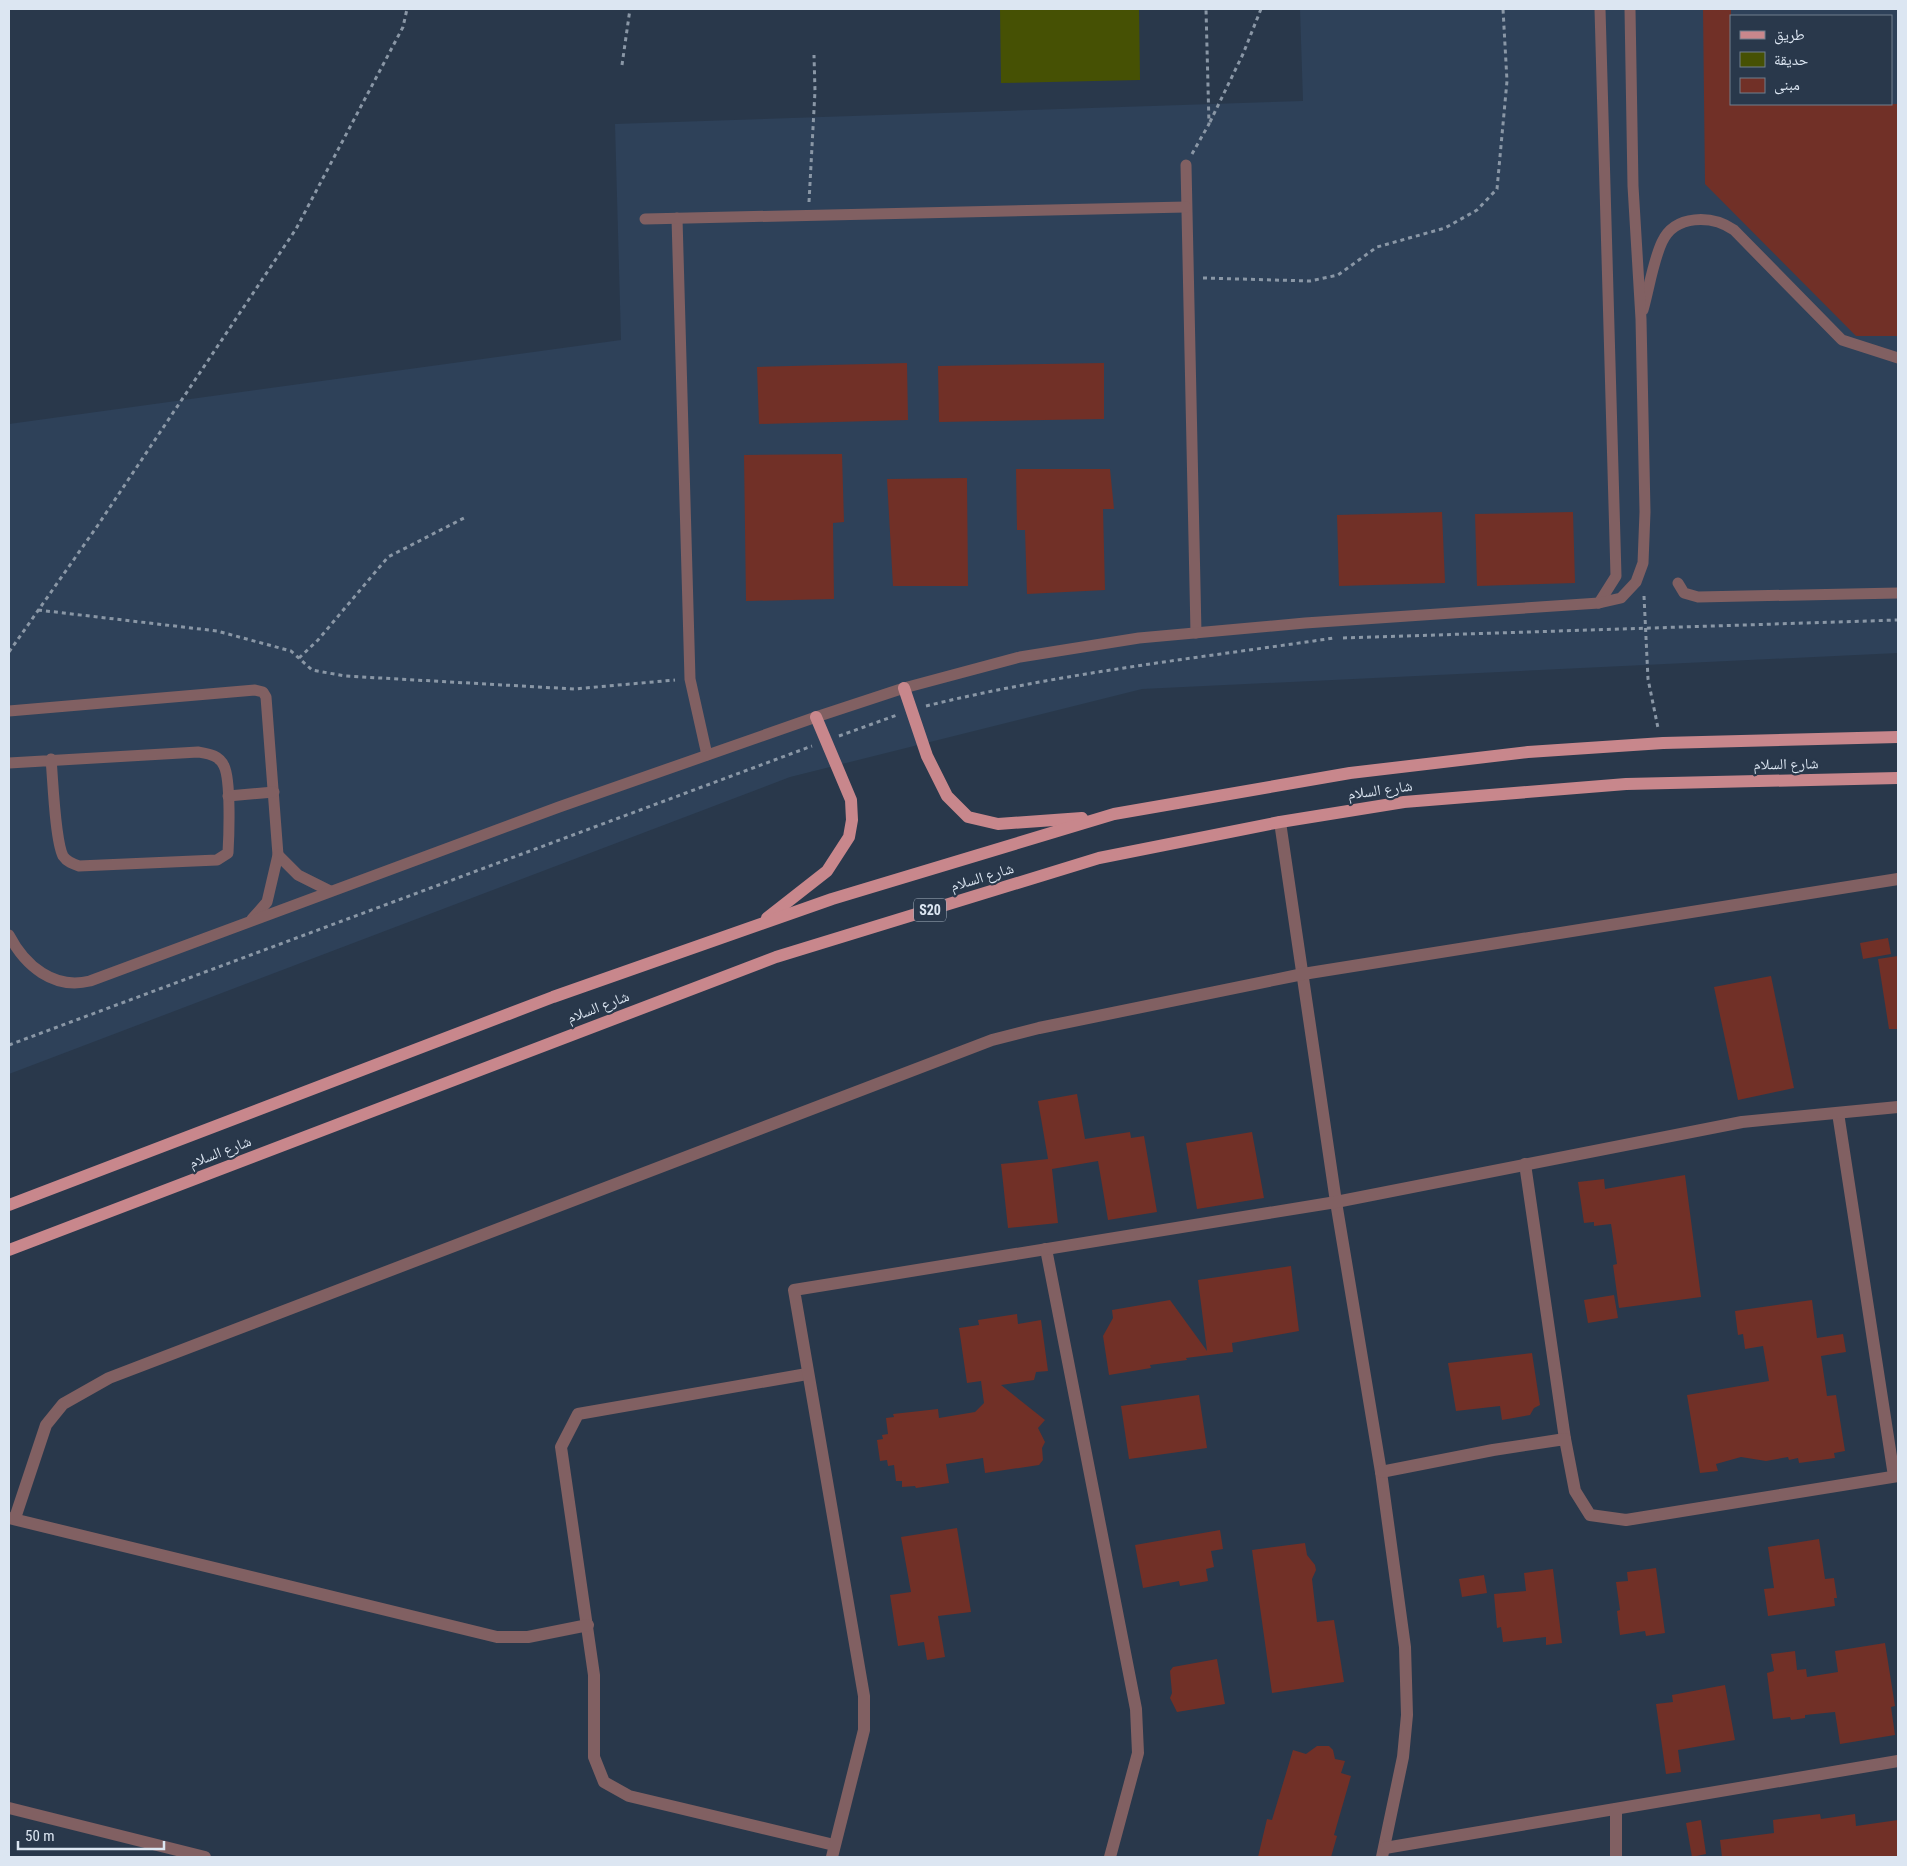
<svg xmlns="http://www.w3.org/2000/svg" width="1907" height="1866" viewBox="0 0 1907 1866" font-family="'Roboto Condensed','Noto Naskh Arabic',sans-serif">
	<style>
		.built { fill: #2e4159; fill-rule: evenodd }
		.green { fill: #465104 }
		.building { fill: #713027 }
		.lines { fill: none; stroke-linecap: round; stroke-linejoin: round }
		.path { stroke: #8a97a6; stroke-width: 3; stroke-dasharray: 4 4; stroke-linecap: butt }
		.service { stroke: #816062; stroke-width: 11 }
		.minor { stroke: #816062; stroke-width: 12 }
		.primary { stroke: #c8878c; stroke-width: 12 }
		.labels { text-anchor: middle; stroke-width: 4.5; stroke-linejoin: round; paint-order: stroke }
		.shield { fill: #29384b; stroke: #a6b2c0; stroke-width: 1 }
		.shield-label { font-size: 14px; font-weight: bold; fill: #dce6f2 }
		.street-label { font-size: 15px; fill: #dce6f2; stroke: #29384b }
	</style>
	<rect width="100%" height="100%" fill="#29384b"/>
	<!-- built -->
	<path class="built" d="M 1300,9 L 1898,9 L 1898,653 L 1142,689 L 790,777 L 9,1074 L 9,424 L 621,340 L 615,124 L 1303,101 ZM 1731,16 L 1891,16 L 1891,104 L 1731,104 Z"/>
	<!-- green -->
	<path class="green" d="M 1000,9 L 1139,9 L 1140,80 L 1001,83 Z"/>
	<!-- building -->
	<g class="building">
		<path d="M 1703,9 L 1731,9 L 1731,104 L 1898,104 L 1898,336 L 1856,336 L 1705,184 Z"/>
		<path d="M 907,363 L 908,420 L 759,424 L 757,367 Z"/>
		<path d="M 1104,363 L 1104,419 L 939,422 L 938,366 Z"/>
		<path d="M 842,454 L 844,522 L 833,523 L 834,599 L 746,601 L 744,455 Z"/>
		<path d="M 1016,469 L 1110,469 L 1114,509 L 1103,509 L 1105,590 L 1027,594 L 1025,530 L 1017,530 Z"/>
		<path d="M 967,478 L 968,586 L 893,586 L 887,479 Z"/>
		<path d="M 1442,512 L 1445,583 L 1339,586 L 1337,515 Z"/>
		<path d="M 1573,512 L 1575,583 L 1477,586 L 1475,514 Z"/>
		<path d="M 1888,938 L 1891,954 L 1863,959 L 1860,943 Z"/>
		<path d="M 1898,956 L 1898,1029 L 1889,1029 L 1878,959 Z"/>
		<path d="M 1771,976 L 1794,1088 L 1738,1100 L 1714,987 Z"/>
		<path d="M 1077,1094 L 1085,1139 L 1130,1132 L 1131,1138 L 1144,1136 L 1157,1212 L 1108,1220 L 1098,1161 L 1052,1169 L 1058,1223 L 1008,1228 L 1001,1164 L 1048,1159 L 1038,1101 Z"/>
		<path d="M 1252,1132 L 1264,1198 L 1197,1209 L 1186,1143 Z"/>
		<path d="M 1685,1175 L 1701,1297 L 1619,1308 L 1613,1265 L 1617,1264 L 1611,1224 L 1594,1226 L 1594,1222 L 1584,1223 L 1578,1182 L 1604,1179 L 1605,1189 Z"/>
		<path d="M 1291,1266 L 1299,1331 L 1232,1343 L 1233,1352 L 1186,1358 L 1187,1360 L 1150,1365 L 1151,1368 L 1109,1375 L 1103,1336 L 1113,1318 L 1112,1310 L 1170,1300 L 1207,1351 L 1198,1280 Z"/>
		<path d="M 1614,1295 L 1618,1318 L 1588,1323 L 1584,1300 Z"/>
		<path d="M 1812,1300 L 1817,1338 L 1843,1334 L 1846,1352 L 1821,1356 L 1827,1396 L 1836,1395 L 1845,1451 L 1834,1453 L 1835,1458 L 1799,1463 L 1798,1458 L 1789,1460 L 1788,1457 L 1766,1461 L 1741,1457 L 1716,1464 L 1718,1471 L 1700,1473 L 1687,1395 L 1769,1381 L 1763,1346 L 1745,1349 L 1743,1334 L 1738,1335 L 1735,1311 Z"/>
		<path d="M 1017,1314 L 1018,1324 L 1041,1320 L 1048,1371 L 1036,1372 L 1034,1380 L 1001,1385 L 1045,1420 L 1038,1428 L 1045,1442 L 1042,1448 L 1043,1460 L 1039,1465 L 985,1473 L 983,1458 L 946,1464 L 949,1483 L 916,1488 L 915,1486 L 902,1487 L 902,1481 L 896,1481 L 894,1465 L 888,1466 L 887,1460 L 880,1461 L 877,1440 L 883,1439 L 882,1435 L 888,1434 L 886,1418 L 894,1417 L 893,1414 L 938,1409 L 939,1418 L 975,1412 L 984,1403 L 981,1381 L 967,1383 L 959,1328 L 979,1325 L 978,1320 Z"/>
		<path d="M 1532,1353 L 1540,1405 L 1534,1408 L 1530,1415 L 1502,1420 L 1500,1406 L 1456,1411 L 1448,1363 Z"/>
		<path d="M 1199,1395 L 1207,1448 L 1129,1459 L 1121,1406 Z"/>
		<path d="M 957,1528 L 971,1612 L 938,1616 L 945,1657 L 927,1660 L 924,1642 L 898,1646 L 890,1595 L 911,1592 L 901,1537 Z"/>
		<path d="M 1220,1530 L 1223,1549 L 1211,1551 L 1214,1567 L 1206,1569 L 1208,1581 L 1180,1586 L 1179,1581 L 1143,1588 L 1135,1545 Z"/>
		<path d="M 1819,1539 L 1825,1579 L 1834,1578 L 1837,1598 L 1834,1598 L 1835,1606 L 1768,1616 L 1764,1589 L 1774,1588 L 1768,1547 Z"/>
		<path d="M 1305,1543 L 1307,1555 L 1315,1565 L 1316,1570 L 1312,1579 L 1317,1622 L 1334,1620 L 1344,1682 L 1272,1693 L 1252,1550 Z"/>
		<path d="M 1656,1568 L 1665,1633 L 1646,1636 L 1645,1631 L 1620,1635 L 1617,1611 L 1620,1610 L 1616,1582 L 1628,1581 L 1627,1572 Z"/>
		<path d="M 1553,1569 L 1562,1643 L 1546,1645 L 1546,1637 L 1503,1642 L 1501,1627 L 1497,1628 L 1494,1594 L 1526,1591 L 1524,1573 Z"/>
		<path d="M 1484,1575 L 1487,1593 L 1462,1597 L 1459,1579 Z"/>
		<path d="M 1885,1643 L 1895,1706 L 1891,1707 L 1895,1735 L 1840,1744 L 1835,1712 L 1805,1715 L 1805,1718 L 1791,1720 L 1790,1717 L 1773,1719 L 1767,1673 L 1774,1671 L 1771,1654 L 1795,1651 L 1797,1670 L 1806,1669 L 1807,1677 L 1838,1672 L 1835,1651 Z"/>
		<path d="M 1217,1659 L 1225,1704 L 1177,1712 L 1170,1698 L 1172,1693 L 1170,1671 L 1173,1667 Z"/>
		<path d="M 1725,1685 L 1735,1740 L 1678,1750 L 1681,1772 L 1666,1774 L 1656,1704 L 1673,1702 L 1672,1695 Z"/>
		<path d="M 1317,1746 L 1329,1746 L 1333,1750 L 1335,1759 L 1345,1761 L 1341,1773 L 1351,1776 L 1334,1835 L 1337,1836 L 1331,1857 L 1258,1857 L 1267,1819 L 1272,1820 L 1293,1750 L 1306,1754 Z"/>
		<path d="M 1820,1814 L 1821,1819 L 1855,1814 L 1856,1826 L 1898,1820 L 1898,1857 L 1722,1857 L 1720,1840 L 1774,1833 L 1773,1820 Z"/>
		<path d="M 1701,1820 L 1706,1854 L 1692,1857 L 1686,1823 Z"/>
	</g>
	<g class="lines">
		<!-- path -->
		<g class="path">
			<path d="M 622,65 L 630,9"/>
			<path d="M 1210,122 L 1243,54 L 1261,9"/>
			<path d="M 1192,154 L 1209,124 L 1206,9"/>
			<path d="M 809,202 L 815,91 L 814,55"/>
			<path d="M 1203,278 L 1310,281 L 1338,275 L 1377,247 L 1445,228 L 1477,210 L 1497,189 L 1507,81 L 1503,9"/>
			<path d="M 1644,596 L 1648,679 L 1658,728"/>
			<path d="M 38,610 L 217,631 L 291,651 L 312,670 L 345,676 L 574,689 L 675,680"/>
			<path d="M 1343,638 L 1898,620"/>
			<path d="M 9,652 L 98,525 L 296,229 L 403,27 L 407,9"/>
			<path d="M 299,658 L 318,640 L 388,557 L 464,518"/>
			<path d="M 926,706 C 1060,673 1198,658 1334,638"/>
			<path d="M 839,736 L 897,715"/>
			<path d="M 9,1045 L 812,746"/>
		</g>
		<!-- service -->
		<g class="service">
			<path d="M 1186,165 L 1196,633"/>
			<path d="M 677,218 L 690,679 L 707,755"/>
			<path d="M 645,219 L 1186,207"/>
			<path d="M 1643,310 C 1649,289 1653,261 1662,242 C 1675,214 1712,215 1734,230 L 1842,340 L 1898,358"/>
			<path d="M 1678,583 L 1684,593 L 1698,597 L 1898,593"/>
			<path d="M 1599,603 L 1616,576 L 1600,9"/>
			<path d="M 9,711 L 255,690 L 263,692 L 266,697 L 278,855 L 267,902 L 252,919"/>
			<path d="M 9,763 L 198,752 C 209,754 219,755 224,766 C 231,780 229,836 228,853 L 217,860 L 79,866 C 73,864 67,862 63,856 C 55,840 53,780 51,759"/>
			<path d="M 228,796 L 274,792"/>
			<path d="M 278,855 L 298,875 L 330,891"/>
			<path d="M 9,935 C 25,966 54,990 90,981 L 559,807 L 816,717 L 904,688 L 1020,657 L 1139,638 L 1305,623 L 1599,603 L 1621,598 L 1636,582 L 1643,563 L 1645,512 L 1641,319 L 1633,186 L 1630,9"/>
		</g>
		<!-- minor -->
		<g class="minor">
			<path d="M 1280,822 L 1336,1202 L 1381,1472 L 1405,1647 L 1407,1715 L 1403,1757 L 1382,1857"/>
			<path d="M 1838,1113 L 1894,1476"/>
			<path d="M 1525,1164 L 1565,1439"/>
			<path d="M 1046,1249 L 1136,1709 L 1138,1753 L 1110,1857"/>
			<path d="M 807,1374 L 578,1414 L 561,1447 L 594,1675 L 594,1757 L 604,1782 L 629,1796 L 834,1845"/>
			<path d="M 1381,1472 L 1493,1450 L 1565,1439 L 1575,1491 L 1590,1515 L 1626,1520 L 1898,1476"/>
			<path d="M 9,1518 L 497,1637 L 528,1637 L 588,1625"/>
			<path d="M 15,1518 L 46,1425 L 63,1404 L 109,1378 L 992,1040 L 1039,1028 L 1303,974 L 1898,879"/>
			<path d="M 9,1808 L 205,1857"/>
			<path d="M 1385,1848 L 1898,1761"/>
			<path d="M 832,1857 L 864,1730 L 864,1696 L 794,1290 L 1336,1202 L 1742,1122 L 1898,1107"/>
			<path d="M 1616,1857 L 1616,1809"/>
		</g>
		<!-- primary -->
		<g class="primary">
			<path d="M 904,688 L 927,756 L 947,796 L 968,817 L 998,824 L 1082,818"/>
			<path d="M 767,918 L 827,871 L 849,837 L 852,820 L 851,800 L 816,717"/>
			<path d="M 9,1205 L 553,997 L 832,899 L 1114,814 L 1350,773 L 1528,752 L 1663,743 L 1898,737"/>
			<path d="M 9,1250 L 776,957 L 1099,858 L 1280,822 L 1404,802 L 1626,784 L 1898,778"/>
		</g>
	</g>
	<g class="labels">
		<!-- shield labels -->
		<rect class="shield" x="914" y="898.5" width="32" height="23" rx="4"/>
		<g class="shield-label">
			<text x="930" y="915">S20</text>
		</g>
		<!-- street labels -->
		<g class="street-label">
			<text transform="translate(1786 764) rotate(-1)" y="5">شارع السلام</text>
			<text transform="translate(1380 790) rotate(-8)" y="5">شارع السلام</text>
			<text transform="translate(982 877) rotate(-17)" y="5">شارع السلام</text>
			<text transform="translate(598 1007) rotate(-21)" y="5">شارع السلام</text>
			<text transform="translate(220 1152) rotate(-21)" y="5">شارع السلام</text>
		</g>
	</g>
	<!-- border -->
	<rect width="1907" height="1866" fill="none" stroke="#dce6f2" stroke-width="20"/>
	<!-- legend -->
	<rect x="1730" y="15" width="162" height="90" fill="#29384b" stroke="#717e8e"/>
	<rect x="1740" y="31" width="25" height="8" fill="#c8878c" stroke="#717e8e"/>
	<text x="1774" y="40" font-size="15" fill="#dce6f2">طريق</text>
	<rect x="1740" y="52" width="25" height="15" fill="#465104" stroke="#717e8e"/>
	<text x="1774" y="65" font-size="15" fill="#dce6f2">حديقة</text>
	<rect x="1740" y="78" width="25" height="15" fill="#713027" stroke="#717e8e"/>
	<text x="1774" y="90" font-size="15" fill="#dce6f2">مبنى</text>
	<!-- scale -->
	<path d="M18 1841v8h146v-8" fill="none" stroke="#dce6f2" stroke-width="2.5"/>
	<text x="25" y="1841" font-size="15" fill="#dce6f2" stroke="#29384b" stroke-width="4" paint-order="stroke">50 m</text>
</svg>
